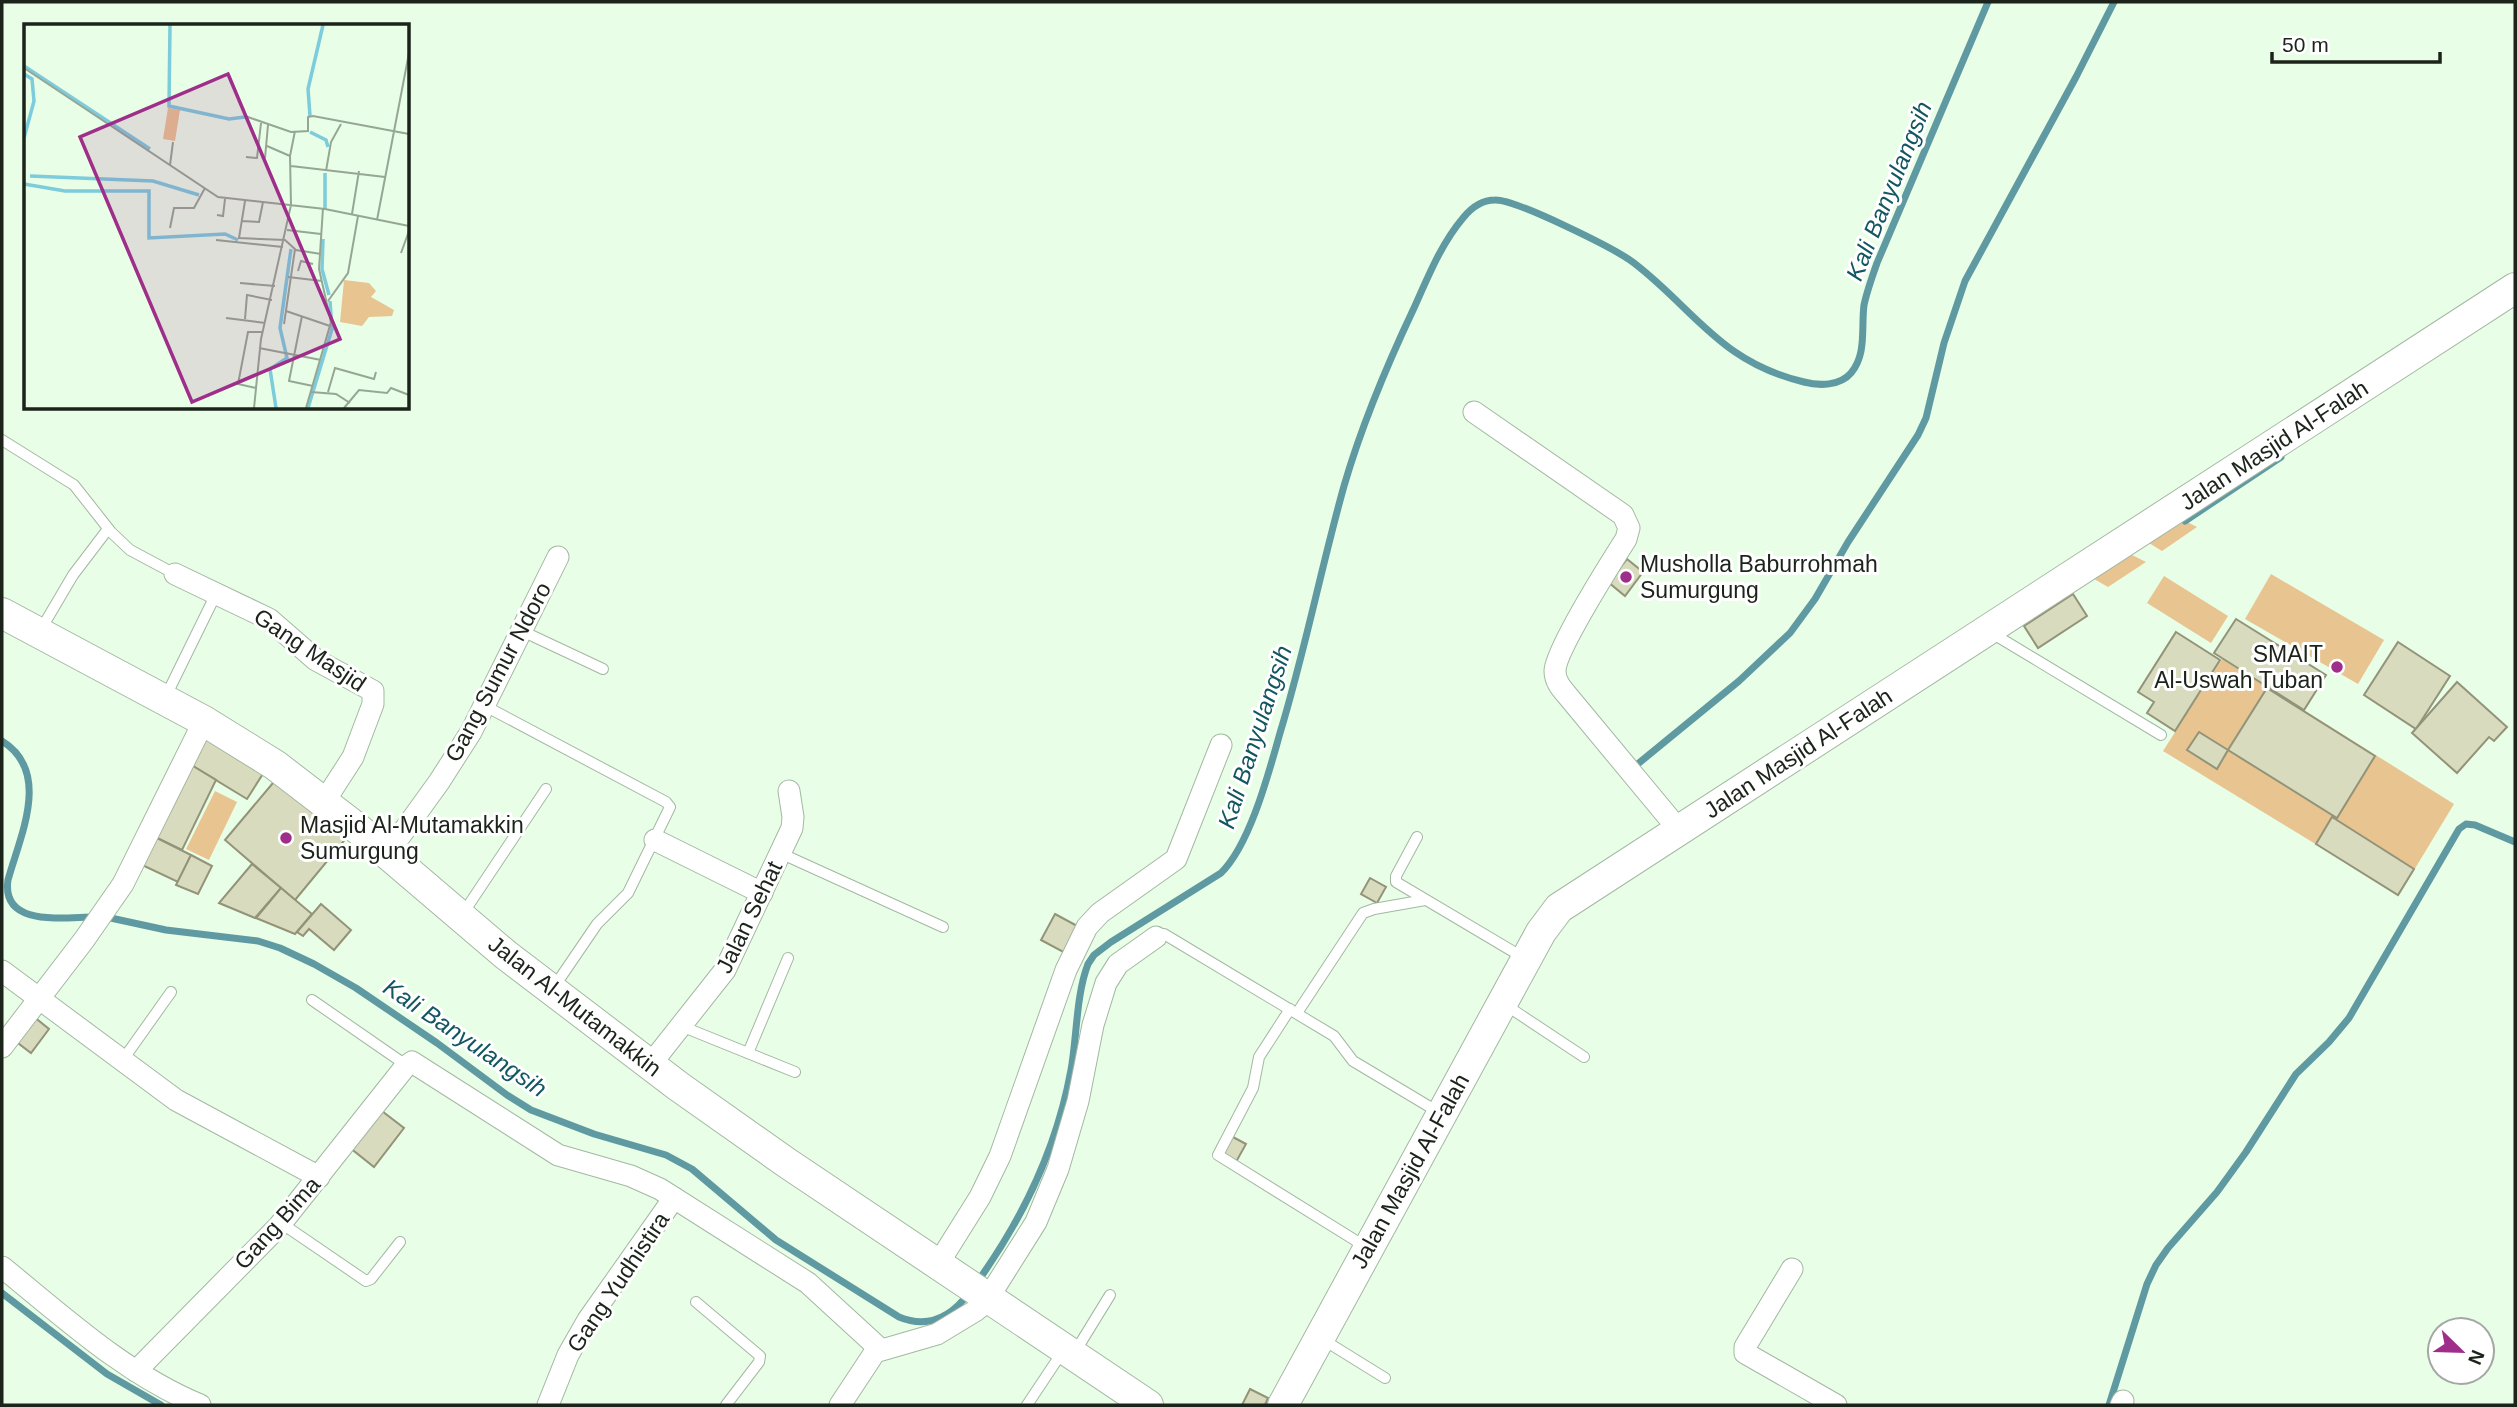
<svg xmlns="http://www.w3.org/2000/svg" width="2517" height="1407" viewBox="0 0 2517 1407" font-family="Helvetica,sans-serif">
	<style>
		.green { fill: #e8c491 }
		.lines { fill: none; stroke-linecap: round; stroke-linejoin: round }
		.stream { stroke: #5f99a1; stroke-width: 7 }
		.building { fill: #d9dbbe; stroke: #929378; stroke-width: 2 }
		.lane-casing { stroke: #a3b8a2; stroke-width: 12 }
		.street-casing { stroke: #a3b8a2; stroke-width: 23 }
		.secondary-casing { stroke: #a3b8a2; stroke-width: 32 }
		.lane { stroke: #fff; stroke-width: 10 }
		.street { stroke: #fff; stroke-width: 21 }
		.secondary { stroke: #fff; stroke-width: 30 }
		.poi-dot { fill: #9f2e8b; stroke: #fff; stroke-width: 2.5 }
		.labels { text-anchor: middle; stroke-width: 6; stroke-linejoin: round; paint-order: stroke }
		.street-label { font-size: 23px; fill: #1b231a; stroke: #fff }
		.poi-label { font-size: 23px; fill: #1b231a; stroke: #fff; text-anchor: start }
		.water-label { font-size: 24px; font-style: italic; fill: #115661; stroke: #fff }
		.inset-river { fill: none; stroke: #7cccdb; stroke-width: 3.5 }
		.inset-road { fill: none; stroke: #96a694; stroke-width: 2 }
		.view { fill: #9f2e8b; fill-opacity: 0.15; stroke: #9f2e8b; stroke-width: 3.5 }
		.inset-edge { fill: none; stroke: #1b231a; stroke-width: 3.5 }
	</style>
	<rect width="100%" height="100%" fill="#e8fee6"/>
	<!-- green -->
	<g class="green">
		<path d="M 2185,521 L 2197,527 L 2162,551 L 2149,543 Z"/>
		<path d="M 2132,555 L 2146,562 L 2108,587 L 2094,579 Z"/>
		<path d="M 2271,574 L 2384,640 L 2358,684 L 2245,619 Z"/>
		<path d="M 2164,576 L 2228,616 L 2211,643 L 2147,603 Z"/>
		<path d="M 2222,659 L 2454,804 L 2399,895 L 2163,751 Z"/>
		<path d="M 215,791 L 237,802 L 209,860 L 186,849 Z"/>
	</g>
	<g class="lines">
		<!-- stream -->
		<g class="stream">
			<path d="M 2185,521 L 2281,457"/>
			<path d="M 2,741 C 52,772 20,836 8,880 C 1,928 65,917 94,917"/>
			<path d="M 1634,767 L 1739,681 L 1790,633 L 1815,599 L 1848,542 L 1918,435 L 1926,418 L 1944,343 L 1965,281 L 2076,77 L 2114,2"/>
			<path d="M 106,917 L 166,930 L 258,941 L 280,948 L 314,964 L 356,988 L 437,1043 L 507,1095 L 531,1110 L 594,1134 L 666,1155 L 692,1169 L 776,1240 L 899,1317 C 928,1329 951,1317 969,1293"/>
			<path d="M 978,1281 C 1023,1218 1057,1147 1071,1070 C 1077,1037 1076,995 1088,964 L 1094,955 L 1111,942 L 1221,873 C 1250,845 1269,772 1280,733 C 1305,651 1321,568 1344,486 C 1362,424 1387,365 1414,308 C 1428,277 1441,244 1463,218 C 1471,208 1482,200 1495,200 C 1515,199 1616,249 1634,263 C 1695,310 1720,362 1804,382 C 1819,386 1840,386 1851,373 C 1867,354 1861,328 1864,305 C 1867,291 1872,277 1877,263 L 1988,2"/>
			<path d="M 2,1293 L 107,1374 L 161,1405"/>
			<path d="M 2109,1405 L 2147,1284 L 2156,1265 L 2168,1248 L 2217,1192 L 2246,1152 L 2296,1074 L 2329,1042 L 2349,1018 L 2459,829 L 2466,824 L 2475,825 L 2515,842"/>
		</g>
	</g>
	<!-- building -->
	<g class="building">
		<path d="M 1627,559 L 1643,572 L 1625,596 L 1608,582 Z"/>
		<path d="M 2073,594 L 2087,616 L 2038,648 L 2024,626 Z"/>
		<path d="M 2236,619 L 2326,675 L 2304,710 L 2214,653 Z"/>
		<path d="M 2176,632 L 2220,660 L 2175,731 L 2147,713 L 2154,702 L 2138,692 Z"/>
		<path d="M 2398,642 L 2450,676 L 2416,729 L 2364,695 Z"/>
		<path d="M 2457,682 L 2507,727 L 2494,741 L 2489,737 L 2457,773 L 2412,733 Z"/>
		<path d="M 2267,688 L 2375,756 L 2337,818 L 2228,750 Z"/>
		<path d="M 204,730 L 266,769 L 247,799 L 188,763 Z"/>
		<path d="M 2199,732 L 2228,750 L 2217,769 L 2187,750 Z"/>
		<path d="M 188,763 L 216,780 L 182,850 L 153,836 Z"/>
		<path d="M 278,777 L 348,836 L 295,900 L 225,840 Z"/>
		<path d="M 2332,817 L 2414,869 L 2398,895 L 2316,844 Z"/>
		<path d="M 153,836 L 191,855 L 178,882 L 140,864 Z"/>
		<path d="M 191,855 L 212,866 L 198,894 L 176,885 Z"/>
		<path d="M 252,864 L 281,888 L 255,918 L 219,903 Z"/>
		<path d="M 1370,878 L 1386,887 L 1377,903 L 1361,894 Z"/>
		<path d="M 281,888 L 312,914 L 295,934 L 256,918 Z"/>
		<path d="M 321,904 L 351,930 L 334,950 L 309,929 L 303,936 L 297,932 Z"/>
		<path d="M 1055,914 L 1081,928 L 1067,954 L 1041,940 Z"/>
		<path d="M 33,1016 L 49,1029 L 31,1053 L 14,1040 Z"/>
		<path d="M 378,1108 L 404,1128 L 374,1167 L 349,1147 Z"/>
		<path d="M 1231,1136 L 1246,1144 L 1236,1162 L 1221,1154 Z"/>
		<path d="M 1250,1389 L 1268,1398 L 1265,1405 L 1242,1405 Z"/>
	</g>
	<g class="lines">
		<!-- lane casing -->
		<g class="lane-casing">
			<g id="lane">
				<path d="M 2,440 L 74,485 L 111,532 L 130,550 L 175,574"/>
				<path d="M 40,631 L 73,575 L 108,529"/>
				<path d="M 522,631 L 603,669"/>
				<path d="M 1990,632 L 2161,735"/>
				<path d="M 165,698 L 216,594"/>
				<path d="M 485,706 L 666,802 L 670,807 L 628,893 L 597,924 L 552,990"/>
				<path d="M 1417,837 L 1396,876 L 1396,882 L 1524,958"/>
				<path d="M 780,853 L 943,927"/>
				<path d="M 462,915 L 546,789"/>
				<path d="M 1156,937 L 1164,934 L 1334,1036 L 1353,1061 L 1440,1113"/>
				<path d="M 312,1000 L 406,1065"/>
				<path d="M 1504,1004 L 1584,1057"/>
				<path d="M 1290,1009 L 1259,1057 L 1253,1088 L 1218,1155 L 1366,1247"/>
				<path d="M 1297,1013 L 1363,913 L 1374,909 L 1425,900"/>
				<path d="M 681,1026 L 795,1072"/>
				<path d="M 748,1053 L 788,958"/>
				<path d="M 122,1061 L 171,992"/>
				<path d="M 281,1223 L 366,1281 L 371,1279 L 400,1242"/>
				<path d="M 696,1302 L 760,1356 L 759,1362 L 726,1405"/>
				<path d="M 1322,1339 L 1385,1378"/>
				<path d="M 1075,1352 L 1110,1295"/>
				<path d="M 1027,1405 L 1063,1351"/>
			</g>
		</g>
		<!-- street casing -->
		<g class="street-casing">
			<g id="street">
				<path d="M 1474,412 L 1623,515 L 1629,528 L 1626,539 C 1612,561 1555,651 1555,671 C 1555,681 1561,688 1567,695 L 1679,830"/>
				<path d="M 175,574 L 269,619 L 316,660 L 373,691 L 373,704 L 353,757 L 324,802"/>
				<path d="M 655,840 L 762,893"/>
				<path d="M 387,854 L 439,782 L 471,732 L 558,557"/>
				<path d="M 2,971 L 176,1100 L 319,1177"/>
				<path d="M 2,1047 L 84,940 L 123,884 L 204,721"/>
				<path d="M 650,1065 L 725,970 L 792,828 L 793,817 L 789,791"/>
				<path d="M 938,1264 L 980,1197 L 1000,1156 L 1066,970 L 1087,927 L 1100,913 L 1176,859 L 1221,745"/>
				<path d="M 2,1267 C 64,1317 125,1374 200,1405"/>
				<path d="M 1792,1269 L 1745,1347 L 1745,1353 L 1836,1405"/>
				<path d="M 136,1371 L 279,1226 L 405,1067 L 412,1062 L 558,1155 L 631,1176 L 660,1189 L 808,1283 L 880,1349"/>
				<path d="M 548,1405 L 568,1355 L 588,1320 L 674,1198"/>
				<path d="M 840,1405 L 875,1352 L 937,1334 L 975,1311 L 985,1303 L 1036,1222 L 1058,1169 L 1078,1101 L 1093,1025 L 1106,983 L 1118,964 L 1156,937"/>
				<path d="M 2121,1405 L 2123,1401"/>
			</g>
		</g>
		<!-- secondary casing -->
		<g class="secondary-casing">
			<g id="secondary">
				<path d="M 2,613 L 204,721 L 275,765 L 357,828 L 506,955 L 678,1086 L 787,1163 L 1148,1405"/>
				<path d="M 1283,1405 L 1541,932 L 1559,908 L 2515,288"/>
			</g>
		</g>
		<!-- lane -->
		<use href="#lane" class="lane"/>
		<!-- street -->
		<use href="#street" class="street"/>
		<!-- secondary -->
		<use href="#secondary" class="secondary"/>
	</g>
	<!-- markers -->
	<g class="poi-dot">
		<circle cx="1626" cy="577" r="7"/>
		<circle cx="2337" cy="667" r="7"/>
		<circle cx="286" cy="838" r="7"/>
	</g>
	<g class="labels">
		<!-- street labels -->
		<g class="street-label">
			<text transform="translate(2274 445) rotate(-33)" y="8">Jalan Masjid Al-Falah</text>
			<text transform="translate(310 650) rotate(34)" y="8">Gang Masjid</text>
			<text transform="translate(498 672) rotate(-62)" y="8">Gang Sumur Ndoro</text>
			<text transform="translate(1798 753) rotate(-33)" y="8">Jalan Masjid Al-Falah</text>
			<text transform="translate(749 917) rotate(-64)" y="8">Jalan Sehat</text>
			<text transform="translate(575 1006) rotate(38)" y="8">Jalan Al-Mutamakkin</text>
			<text transform="translate(1410 1171) rotate(-61)" y="8">Jalan Masjid Al-Falah</text>
			<text transform="translate(277 1223) rotate(-48)" y="8">Gang Bima</text>
			<text transform="translate(618 1282) rotate(-56)" y="8">Gang Yudhistira</text>
		</g>
		<!-- poi labels -->
		<g class="poi-label">
			<text x="1640" y="572">Musholla Baburrohmah<tspan x="1640" dy="26">Sumurgung</tspan></text>
			<text x="2323" y="662" text-anchor="end">SMAIT<tspan x="2323" dy="26">Al-Uswah Tuban</tspan></text>
			<text x="300" y="833">Masjid Al-Mutamakkin<tspan x="300" dy="26">Sumurgung</tspan></text>
		</g>
		<!-- water labels -->
		<g class="water-label">
			<text transform="translate(1889 191) rotate(-68)" y="8">Kali Banyulangsih</text>
			<text transform="translate(1255 737) rotate(-72)" y="8">Kali Banyulangsih</text>
			<text transform="translate(465 1038) rotate(34)" y="8">Kali Banyulangsih</text>
		</g>
	</g>
	<!-- overview -->
	<g transform="translate(24 24)">
		<rect width="385" height="385" fill="#e8fee6"/>
		<path d="M 144,84 L 156,86 L 151,117 L 139,115 ZM 320,256 L 345,259 L 352,267 L 347,273 L 370,286 L 368,292 L 345,293 L 338,302 L 316,298 Z" fill="#e8c491"/>
		<path class="inset-river" d="M 146,1 L 145,82 L 205,95 L 221,93M 0,42 L 126,125M 0,50 L 8,55 L 10,77 L 0,114M 286,92 L 284,65 L 299,1M 286,108 L 302,116 L 304,123M 301,149 L 301,185M 6,152 L 129,157 L 175,171M 0,160 L 41,167 L 125,167 L 125,214 L 201,210 L 214,216M 299,215 L 298,245 L 305,271M 252,384 L 246,345 L 263,334 L 256,304 L 267,225M 284,384 L 308,305 L 306,277"/>
		<path class="inset-road" d="M 0,44 L 194,173 L 301,185 L 385,202M 221,92 L 267,108 L 284,107 L 284,93 L 289,92 L 385,110M 266,132 L 271,107M 222,133 L 233,134 L 237,99M 241,134 L 244,101M 146,141 L 149,118M 267,142 L 361,153M 302,147 L 307,118 L 317,100M 221,177 L 215,214 L 261,216 L 272,226 L 297,230M 328,190 L 335,147M 193,191 L 199,192 L 201,175M 353,196 L 385,29M 217,197 L 235,198 L 239,178M 146,204 L 150,184 L 170,184 L 181,164M 263,206 L 297,210M 192,216 L 259,223M 377,229 L 385,207M 274,247 L 277,237 L 289,240M 264,253 L 298,257M 216,259 L 251,262M 304,277 L 324,249 L 334,192M 262,287 L 306,302M 278,292 L 265,357 L 289,362M 202,294 L 241,299M 221,295 L 223,271 L 248,276M 260,300 L 271,225M 235,324 L 297,336M 232,364 L 214,360 L 224,308 L 238,308M 287,368 L 312,370 L 326,379M 304,368 L 311,344 L 350,355 L 352,348M 230,384 L 237,315 L 267,181 L 266,132 L 243,122M 282,384 L 307,298 L 295,245 L 299,184M 320,384 L 335,366 L 363,369 L 367,364 L 385,371"/>
		<path class="view" d="M 204,50 L 316,315 L 168,378 L 56,113 Z"/>
		<rect width="385" height="385" class="inset-edge"/>
	</g>
	<!-- border -->
	<rect width="2517" height="1407" fill="none" stroke="#1b231a" stroke-width="7"/>
	<!-- north arrow -->
	<g transform="translate(2461 1351) rotate(113)"><circle r="33" fill="#ffffff" stroke="#a4a7a3" stroke-width="2"/>
	<path d="M0-5L12 26L0 18L-12 26Z" fill="#9f2e8b"/>
	<text y="-10" font-size="19" font-weight="bold" text-anchor="middle" fill="#1b231a">N</text>
	</g>
	<!-- scale -->
	<path d="M2272 52v10h168v-10" fill="none" stroke="#1b231a" stroke-width="3.5"/>
	<text x="2282" y="52" font-size="21" fill="#1b231a" stroke="#ffffff" stroke-width="5" paint-order="stroke">50 m</text>
</svg>
